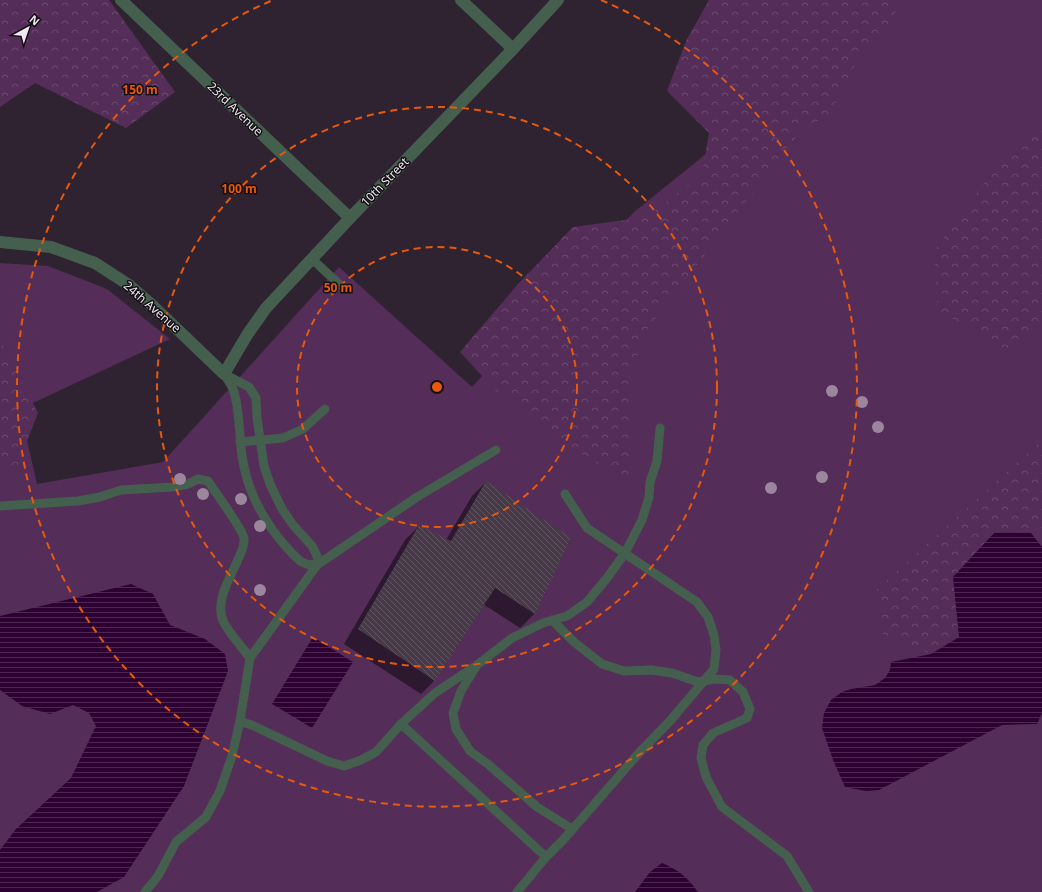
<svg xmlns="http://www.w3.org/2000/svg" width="1042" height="892" viewBox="0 0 1042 892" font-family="'Noto Sans',sans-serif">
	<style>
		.grass { fill: #542d58 }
		.forest { fill: url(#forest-crowns) }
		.water { fill: url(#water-rules) }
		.shadow { fill: #0007 }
		.building { fill: url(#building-back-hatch) }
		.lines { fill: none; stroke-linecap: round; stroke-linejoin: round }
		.service { stroke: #445f4d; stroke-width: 9 }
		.minor { stroke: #445f4d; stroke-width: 12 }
		.tree { fill: #9b869d }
		.ring { fill: none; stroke: #e8590c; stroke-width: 2; stroke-dasharray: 7 5 }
		.labels { text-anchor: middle; stroke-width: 3; stroke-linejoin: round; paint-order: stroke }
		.street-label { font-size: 12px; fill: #f0e7f0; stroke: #140f15 }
		.centre { fill: #e8590c; stroke: #140f15; stroke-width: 2 }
		.ring-label { font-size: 12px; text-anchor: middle; font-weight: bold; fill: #e8590c; stroke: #140f15; stroke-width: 3; stroke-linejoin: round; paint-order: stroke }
	</style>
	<defs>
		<pattern id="forest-crowns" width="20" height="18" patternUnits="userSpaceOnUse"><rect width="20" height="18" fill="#542d58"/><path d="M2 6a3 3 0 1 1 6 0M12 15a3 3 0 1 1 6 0" fill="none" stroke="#6d4b70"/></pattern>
		<pattern id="water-rules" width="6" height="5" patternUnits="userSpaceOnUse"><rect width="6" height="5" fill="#2d0232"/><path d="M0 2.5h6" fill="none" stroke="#4c2750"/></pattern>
		<pattern id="building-back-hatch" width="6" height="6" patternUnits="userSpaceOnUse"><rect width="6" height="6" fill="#473948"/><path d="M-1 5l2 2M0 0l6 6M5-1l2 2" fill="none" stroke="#625663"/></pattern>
	</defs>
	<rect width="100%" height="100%" fill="#302331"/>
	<!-- grass -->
	<path class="grass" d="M 821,0 L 1042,0 L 1042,892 L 0,892 L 0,263 L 48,266 L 107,289 L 170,339 L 20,409 L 37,484 L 163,462 L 339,267 L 472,387 L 634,212 L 774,99 Z"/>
	<!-- forest -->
	<g class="forest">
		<path d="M 0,0 L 109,0 L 175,92 L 126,128 L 35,83 L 0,107 Z"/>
		<path d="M 709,0 L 902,0 L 886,29 L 856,62 L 830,115 L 803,128 L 645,332 L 628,384 L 630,484 L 576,450 L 495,390 L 460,352 L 519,283 L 573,227 L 647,217 L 702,174 L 709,133 L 667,91 L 686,41 Z"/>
		<path d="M 1042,130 L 1042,324 L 1008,351 L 938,310 L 934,251 L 993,171 Z"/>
		<path d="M 0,340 L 38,413 L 16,469 L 0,467 Z"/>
		<path d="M 1042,440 L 1042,532 L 995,532 L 953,577 L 959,637 L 931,654 L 883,634 L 876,590 Z"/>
	</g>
	<!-- water -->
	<g class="water">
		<path d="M 995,532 L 1031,533 L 1042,547 L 1042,713 L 1037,724 L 1002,725 L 879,790 L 866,791 L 845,787 L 833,760 L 822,728 L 824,713 L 831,700 L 842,692 L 851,689 L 875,685 L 885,678 L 890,670 L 891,662 L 931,654 L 959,637 L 953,577 Z"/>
		<path d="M 131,584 L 153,594 L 170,625 L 205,639 L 225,654 L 228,671 L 184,786 L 124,877 L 97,892 L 0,892 L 0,850 L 16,829 L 71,778 L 96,726 L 89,713 L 73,705 L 50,714 L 22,706 L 0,690 L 0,616 Z"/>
		<path d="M 313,637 L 353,662 L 312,728 L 272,704 Z"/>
		<path d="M 662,863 C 679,870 687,877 698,892 L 635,892 L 650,872 Z"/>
	</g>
	<!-- shadow -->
	<path class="shadow" d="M 486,482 L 569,538 L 534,614 L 520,628 L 483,604 L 435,680 L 421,694 L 344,644 L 405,540 L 419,526 L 446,540 L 472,496 Z"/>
	<!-- building -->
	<path class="building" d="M 486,481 L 571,538 L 535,614 L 495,588 L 435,681 L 358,629 L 419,525 L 451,541 Z"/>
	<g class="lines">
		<!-- service -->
		<g class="service">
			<path d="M 312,259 L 340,285"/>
			<path d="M 224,374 L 249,387 L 256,398 L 257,418 L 264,466 L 270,484 L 282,509 L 293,525 L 312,546 L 318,558 L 317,565 C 301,566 297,558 287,548 C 264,522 247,491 242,456 C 239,436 240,408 233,389 C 231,384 227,379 224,374 Z"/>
			<path d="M 240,442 L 283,438 L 303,429 L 325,409"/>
			<path d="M 0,506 L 78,501 L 100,497 L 121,490 L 173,487 L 188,484 L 198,479 L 208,481 C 215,492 242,528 244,538 C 245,546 240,555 237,562 C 229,579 214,604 224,623 C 231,635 241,646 250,658 L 240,721"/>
			<path d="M 552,620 L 574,642 L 602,664 L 624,671 L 651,670 L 672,673 L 698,682 L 715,679 L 730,680 L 743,692 L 750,709 L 747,718 L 713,733 L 703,745 L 701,758 L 706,777 L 722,807 L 787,856 L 809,892"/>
			<path d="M 250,658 L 317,565 L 417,497 L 496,450"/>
			<path d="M 401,724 L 546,857"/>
			<path d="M 572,829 L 537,807 L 489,765 L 470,751 L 456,729 L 453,713 L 461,691 L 477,665 L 512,638 L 543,623 L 567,616 L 587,602 L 607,578 L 625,553 L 642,520 L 649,497 L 650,482 L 657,461 L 660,428"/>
			<path d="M 145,892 L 158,876 L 176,842 L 206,817 L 220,791 L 232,756 L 240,721 L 254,726 L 327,761 L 344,766 L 361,760 L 376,752 L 401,724 L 435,693 L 474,667"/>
			<path d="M 517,892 L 546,857 L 564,839 L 638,754 L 670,721 L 714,669 L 716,650 L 714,635 L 708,617 L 697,602 L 587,528 L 565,494"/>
		</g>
		<!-- minor -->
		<g class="minor">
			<path d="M 121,0 L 350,218"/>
			<path d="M 461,0 L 513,49"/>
			<path d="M 0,242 L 51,247 L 95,263 L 129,285 L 152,305 L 224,374 L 247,335 L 266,308 L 350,218 L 513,49 L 558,0"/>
		</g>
	</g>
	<!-- trees -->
	<g class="tree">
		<circle cx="832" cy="391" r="6"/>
		<circle cx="862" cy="402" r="6"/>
		<circle cx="878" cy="427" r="6"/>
		<circle cx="822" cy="477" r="6"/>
		<circle cx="180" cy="479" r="6"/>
		<circle cx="771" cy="488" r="6"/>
		<circle cx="203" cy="494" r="6"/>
		<circle cx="241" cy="499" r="6"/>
		<circle cx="260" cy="526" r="6"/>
		<circle cx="260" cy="590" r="6"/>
	</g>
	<!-- distance rings -->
	<g class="ring">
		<circle cx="437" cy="387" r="140"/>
		<circle cx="437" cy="387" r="280"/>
		<path d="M601 0A420 420 0 1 1 273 0"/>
	</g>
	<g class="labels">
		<!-- street labels -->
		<g class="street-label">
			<text transform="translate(235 109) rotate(44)" y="4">23rd Avenue</text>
			<text transform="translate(385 182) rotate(-46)" y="4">10th Street</text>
			<text transform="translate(152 307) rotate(41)" y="4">24th Avenue</text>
		</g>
	</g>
	<circle cx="437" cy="387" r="6" class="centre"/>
	<g class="ring-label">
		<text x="140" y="94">150 m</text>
		<text x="239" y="193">100 m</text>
		<text x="338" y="292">50 m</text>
	</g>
	<!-- north arrow -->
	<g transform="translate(28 28) rotate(40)" stroke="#140f15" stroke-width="3" paint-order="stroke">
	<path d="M0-3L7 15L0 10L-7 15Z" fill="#f0e7f0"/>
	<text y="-6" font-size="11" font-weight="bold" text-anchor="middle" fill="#f0e7f0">N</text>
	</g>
</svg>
